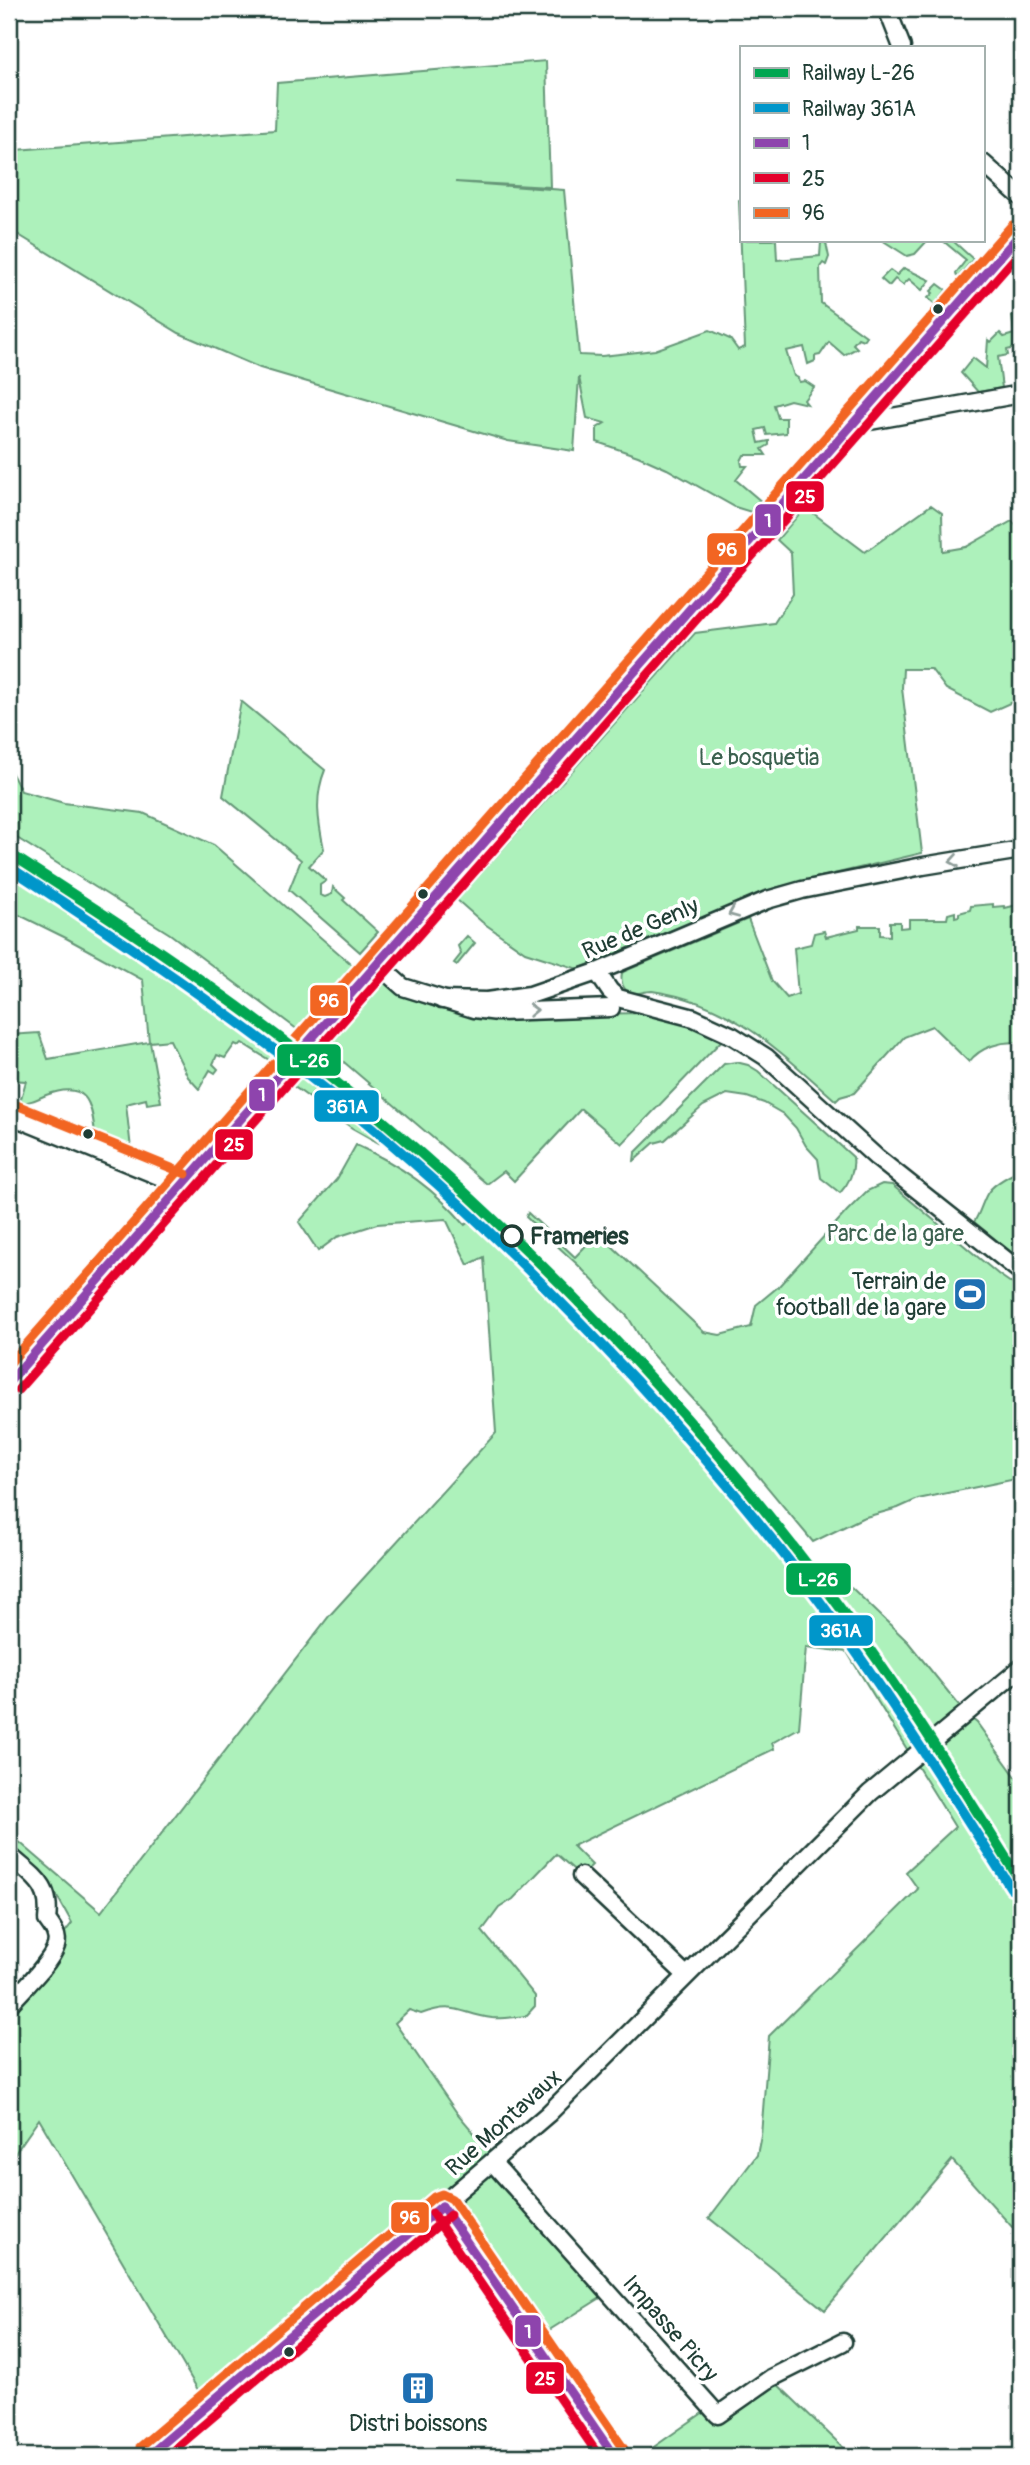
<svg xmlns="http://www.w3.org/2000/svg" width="1030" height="2465" viewBox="0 0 1030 2465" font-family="Pangolin,sans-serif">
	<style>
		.green { fill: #adf1bb; stroke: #669778; stroke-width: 2 }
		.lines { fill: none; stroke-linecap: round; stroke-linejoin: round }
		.minor-casing { stroke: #1f3d34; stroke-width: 21 }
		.secondary-casing { stroke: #1f3d34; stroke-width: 28 }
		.minor { stroke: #fff; stroke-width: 16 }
		.secondary { stroke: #fff; stroke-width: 23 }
		.bus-1-casing { stroke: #fff; stroke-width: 14 }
		.bus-2-casing { stroke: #fff; stroke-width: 14 }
		.bus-3-casing { stroke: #fff; stroke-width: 14 }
		.bus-1 { stroke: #8e44ad; stroke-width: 9 }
		.bus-2 { stroke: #e4002b; stroke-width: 9 }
		.bus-3 { stroke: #f26522; stroke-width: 9 }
		.rail-1-casing { stroke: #fff; stroke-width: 16 }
		.rail-2-casing { stroke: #fff; stroke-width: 16 }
		.rail-1 { stroke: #00a651; stroke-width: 10 }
		.rail-2 { stroke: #0096ca; stroke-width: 10 }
		.oneway { stroke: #8f9e9a }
		.bus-dot { fill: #1f3d34; stroke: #fff; stroke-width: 2.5 }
		.stop-dot { fill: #fff; stroke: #1f3d34; stroke-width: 3.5 }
		.labels { text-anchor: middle; stroke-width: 7; stroke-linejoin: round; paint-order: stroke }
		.park-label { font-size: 23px; fill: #3b614f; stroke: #fff }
		.street-label { font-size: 23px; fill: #1f3d34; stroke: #fff }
		.stop-label { font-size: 23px; font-weight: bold; fill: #1f3d34; stroke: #fff; text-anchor: start }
		.poi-label { font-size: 23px; fill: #1f3d34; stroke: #fff; text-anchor: end }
		.line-badge { stroke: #fff; stroke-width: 2.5 }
		.badge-label { font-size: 19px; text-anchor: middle; font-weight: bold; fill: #fff }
	</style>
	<rect width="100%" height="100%" fill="#fff"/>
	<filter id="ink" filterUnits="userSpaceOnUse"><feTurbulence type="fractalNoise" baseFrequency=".0143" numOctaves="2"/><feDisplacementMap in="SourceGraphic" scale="14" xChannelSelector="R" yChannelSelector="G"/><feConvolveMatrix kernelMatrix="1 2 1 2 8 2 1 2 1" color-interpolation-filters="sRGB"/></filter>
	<g filter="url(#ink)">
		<!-- green -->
		<g class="green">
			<path d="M 546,61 L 550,187 L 455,182 L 564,190 L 579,355 L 602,356 L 655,350 L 710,330 L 730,339 L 738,350 L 745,347 L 739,200 L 741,199 L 741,240 L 776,240 L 777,260 L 820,256 L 821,242 L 826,243 L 829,257 L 826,265 L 823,263 L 820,267 L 821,303 L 866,336 L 863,340 L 858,338 L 853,344 L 857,348 L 844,355 L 829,342 L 820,355 L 815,356 L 815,361 L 808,364 L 804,347 L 786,351 L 794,376 L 798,378 L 799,382 L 805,381 L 814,387 L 804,400 L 807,404 L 790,400 L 774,405 L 778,418 L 786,418 L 786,433 L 767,435 L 765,428 L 756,430 L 759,443 L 769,441 L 769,445 L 762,449 L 766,455 L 744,455 L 741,461 L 742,466 L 747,466 L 736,480 L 763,503 L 751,512 L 735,507 L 667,469 L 638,456 L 597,442 L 597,428 L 605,423 L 587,418 L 579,377 L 574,451 L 508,441 L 260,368 L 179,333 L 9,229 L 9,191 L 16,150 L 275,130 L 277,83 Z"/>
			<path d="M 882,240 L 928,240 L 915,254 L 907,256 Z"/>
			<path d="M 942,240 L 952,240 L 973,259 L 959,276 L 957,276 L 956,273 L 966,260 Z"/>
			<path d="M 904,268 L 930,280 L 922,290 L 909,279 L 903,285 L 895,279 L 889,286 L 881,279 L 890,270 L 897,275 Z"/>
			<path d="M 938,284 L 946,290 L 935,304 L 928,298 L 933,293 L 931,291 Z"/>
			<path d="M 1021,315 L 1021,336 L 1014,334 L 1015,348 L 1007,350 L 1008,355 L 998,357 L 1002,388 L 978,392 L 961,373 L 973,358 L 986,368 L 988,340 L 991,342 L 1000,333 L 1004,337 L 1014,334 L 1012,316 Z"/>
			<path d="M 931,505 L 942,513 L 943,551 L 966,547 L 1012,521 L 1021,531 L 1021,698 L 990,712 L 946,689 L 931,669 L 903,669 L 902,688 L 922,853 L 775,888 L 578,969 L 525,952 L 482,922 L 457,900 L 695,633 L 774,623 L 793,594 L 791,553 L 777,540 L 805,507 L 865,552 Z"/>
			<path d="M 241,701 L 325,770 C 314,797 318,821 324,849 L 309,866 L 326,881 L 320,885 L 320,895 L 325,897 L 332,894 L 333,887 L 345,898 L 343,900 L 378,932 L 360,952 L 289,890 L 301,860 L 223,796 Z"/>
			<path d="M 9,768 L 21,791 L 64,803 L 143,813 L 214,845 L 357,969 L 302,1033 L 170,934 L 9,833 Z"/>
			<path d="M 9,860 C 105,918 197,982 286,1051 L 274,1063 L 242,1043 L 239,1046 L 235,1044 L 225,1058 L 217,1055 L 213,1064 L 218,1069 L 215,1073 L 210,1070 L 199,1089 L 188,1077 L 170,1040 L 150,1042 L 161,1102 L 147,1104 L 146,1099 L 126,1104 L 131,1149 C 124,1149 100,1140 95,1135 C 92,1101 86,1080 46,1095 C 37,1099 30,1103 20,1102 L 26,1081 L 9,1080 L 9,1035 L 39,1033 L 48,1059 L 149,1042 L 143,980 L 66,938 L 9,910 Z"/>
			<path d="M 993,904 L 993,907 L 1004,906 L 1005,908 L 1021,904 L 1021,1043 C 1003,1040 980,1047 969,1062 L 932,1026 L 904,1037 L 854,1093 L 840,1097 L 836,1101 C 779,1051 732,1002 652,991 C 645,991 638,994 631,994 C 623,989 620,983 622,973 L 625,971 L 748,919 L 772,981 L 787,998 L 798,994 L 794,948 L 811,944 L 814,933 L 824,931 L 826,937 L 859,929 L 859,926 L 880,926 L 880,935 L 890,936 L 890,922 L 900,922 L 900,928 L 909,927 L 909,919 L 947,919 L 948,914 L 955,912 L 955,917 L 959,916 L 959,913 L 970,910 L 971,906 Z"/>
			<path d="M 467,936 L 475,943 L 457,965 L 454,963 L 461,954 L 458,946 Z"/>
			<path d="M 382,979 C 461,1042 562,1007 654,1014 C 678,1016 703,1028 725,1037 L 622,1144 L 581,1109 L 514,1181 L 504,1171 L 487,1184 L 325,1046 Z"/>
			<path d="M 736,1062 L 748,1065 L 758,1071 L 853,1157 C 855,1171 850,1182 840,1193 L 821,1178 L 818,1159 L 806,1146 L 796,1128 L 783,1114 L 764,1103 L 747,1097 L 727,1094 L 703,1106 L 665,1140 L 654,1143 L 634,1161 L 635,1153 L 724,1064 Z"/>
			<path d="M 305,1071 L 381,1139 L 379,1143 L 352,1128 L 293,1086 Z"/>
			<path d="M 356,1145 C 399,1164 435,1189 465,1225 L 476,1217 L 621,1359 L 685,1425 L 818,1592 L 851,1587 L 908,1642 L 966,1714 L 977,1723 L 1021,1784 L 1021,2237 L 952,2160 L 825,2310 L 709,2218 L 757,2155 L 761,2135 L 769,2036 L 918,1889 L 906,1872 L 955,1827 L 847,1652 L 806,1647 L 799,1728 L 772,1743 L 774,1749 L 573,1846 L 592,1865 L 581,1876 L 556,1854 L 513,1899 L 499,1908 L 482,1931 L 535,1996 L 535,2006 L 526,2016 C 514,2017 503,2019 492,2018 C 461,2014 456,2001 421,2014 L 409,2010 L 395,2023 L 457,2113 L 610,2292 L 535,2339 L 442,2206 L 208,2407 L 39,2119 L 9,2162 L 9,2005 L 72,1923 L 56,1894 L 18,1857 L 17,1840 L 101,1912 L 330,1615 L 496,1433 L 484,1257 L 468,1265 L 446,1219 L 377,1224 L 337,1237 L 318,1251 L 299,1222 L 337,1179 Z"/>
			<path d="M 1021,1170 L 1021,1260 L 974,1222 C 980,1213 982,1203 987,1194 C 993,1183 1010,1175 1021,1170 Z"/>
			<path d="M 882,1184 L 892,1185 L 998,1274 L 1021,1290 L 1021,1478 L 918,1499 L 898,1508 L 862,1518 L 813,1542 L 705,1412 L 648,1350 L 628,1317 L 578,1265 L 526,1217 L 528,1213 L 575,1257 L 598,1233 L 704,1332 L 720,1335 L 751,1327 L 756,1305 L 779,1286 L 847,1211 L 867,1191 Z"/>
			<path d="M 771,2378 L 850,2454 L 848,2456 L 641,2456 L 711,2407 L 719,2415 Z"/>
		</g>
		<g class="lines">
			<!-- minor casing -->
			<g class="minor-casing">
				<g id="minor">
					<path d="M 887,9 L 902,47"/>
					<path d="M 983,163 L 1021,197"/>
					<path d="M 853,424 L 1021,394"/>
					<path d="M 377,964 L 403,987 L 474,1009 L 498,1012 L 611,1008"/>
					<path d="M 597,972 L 610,991 L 618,998 L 694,1018 L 733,1036 L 766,1057 L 876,1157 L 1021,1272"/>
					<path d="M 442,1000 L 487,1001 L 530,995 L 597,972 L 767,900 L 802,890 L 923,866 L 1021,850"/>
					<path d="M 9,1115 L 181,1185"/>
					<path d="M 9,1855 C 33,1877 52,1884 47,1920 C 53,1928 59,1936 56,1946 C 50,1964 21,1991 9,2005"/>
					<path d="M 581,1876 L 686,1975"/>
					<path d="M 493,2163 L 718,2415 L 771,2378 L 843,2342"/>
					<path d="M 442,2206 L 614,2456"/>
					<path d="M 148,2456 L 548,2114 L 870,1793 L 1021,1668"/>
				</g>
			</g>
			<!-- secondary casing -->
			<g class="secondary-casing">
				<path id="secondary" d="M 9,1382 L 1021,233"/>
			</g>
			<!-- minor -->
			<use href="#minor" class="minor"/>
			<!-- secondary -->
			<use href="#secondary" class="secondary"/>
			<!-- bus-1 casing -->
			<g class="bus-1-casing">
				<g id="bus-1">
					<path d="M 9,1382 L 1021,233"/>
					<path d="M 442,2206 L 614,2456"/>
					<path d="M 148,2456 L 442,2206"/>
				</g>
			</g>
			<!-- bus-2 casing -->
			<g class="bus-2-casing">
				<g id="bus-2">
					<path d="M 18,1390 L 1021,251"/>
					<path d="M 432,2213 L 599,2456"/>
					<path d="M 167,2456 L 450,2215"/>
				</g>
			</g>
			<!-- bus-3 casing -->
			<g class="bus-3-casing">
				<g id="bus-3">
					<path d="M 14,1104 L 186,1174"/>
					<path d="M 9,1364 L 1012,225"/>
					<path d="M 140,2447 L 434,2197 L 442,2194 L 452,2199 L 624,2449"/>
				</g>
			</g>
			<!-- bus-1 -->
			<use href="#bus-1" class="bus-1"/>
			<!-- bus-2 -->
			<use href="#bus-2" class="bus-2"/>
			<!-- bus-3 -->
			<use href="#bus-3" class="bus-3"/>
			<!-- rail-1 casing -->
			<g class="rail-1-casing">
				<path id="rail-1" d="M 9,853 C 112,919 214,985 310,1061 C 500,1211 671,1386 817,1577 C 892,1675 956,1778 1021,1882"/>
			</g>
			<!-- rail-2 casing -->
			<g class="rail-2-casing">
				<path id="rail-2" d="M 9,867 C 109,932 207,997 301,1070 C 422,1163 533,1270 636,1381 C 696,1447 755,1515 809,1587 C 882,1684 946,1786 1011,1888"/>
			</g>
			<!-- rail-1 -->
			<use href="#rail-1" class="rail-1"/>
			<!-- rail-2 -->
			<use href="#rail-2" class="rail-2"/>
		</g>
		<!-- one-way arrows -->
		<defs><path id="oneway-chevron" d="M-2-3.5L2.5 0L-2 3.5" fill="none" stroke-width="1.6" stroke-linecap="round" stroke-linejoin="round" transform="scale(1.75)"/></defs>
		<g class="oneway">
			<use href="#oneway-chevron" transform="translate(954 861) rotate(171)"/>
			<use href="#oneway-chevron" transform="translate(733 913) rotate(157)"/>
			<use href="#oneway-chevron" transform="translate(533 1010) rotate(-2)"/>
		</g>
	</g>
	<!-- icons -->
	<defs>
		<g id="stadium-square" transform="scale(1.75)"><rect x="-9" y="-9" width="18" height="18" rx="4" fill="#1f6fb2" stroke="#fff"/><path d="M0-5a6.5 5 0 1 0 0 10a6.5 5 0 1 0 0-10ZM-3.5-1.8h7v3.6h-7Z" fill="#fff"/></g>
		<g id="building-square" transform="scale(1.75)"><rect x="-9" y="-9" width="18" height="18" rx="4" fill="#1f6fb2" stroke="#fff"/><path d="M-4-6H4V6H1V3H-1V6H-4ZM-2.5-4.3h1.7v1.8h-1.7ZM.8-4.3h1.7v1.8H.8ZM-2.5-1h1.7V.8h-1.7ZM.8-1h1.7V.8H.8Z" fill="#fff"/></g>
	</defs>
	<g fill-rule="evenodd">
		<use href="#stadium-square" x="970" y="1294"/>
		<use href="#building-square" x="418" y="2388"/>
	</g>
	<!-- markers -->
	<g class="bus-dot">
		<circle cx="938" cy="309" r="6"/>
		<circle cx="423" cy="894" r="6"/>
		<circle cx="88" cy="1134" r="6"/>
		<circle cx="289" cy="2352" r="6"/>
	</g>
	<circle class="stop-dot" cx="512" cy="1236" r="10"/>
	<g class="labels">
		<!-- park labels -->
		<g class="park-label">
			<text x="759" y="765">Le bosquetia</text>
			<text x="895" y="1241">Parc de la gare</text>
		</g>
		<!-- street labels -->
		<g class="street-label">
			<text transform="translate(640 928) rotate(-23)" y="8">Rue de Genly</text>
			<text transform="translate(503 2122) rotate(-42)" y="8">Rue Montavaux</text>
			<text transform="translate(671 2328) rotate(49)" y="8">Impasse Picry</text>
		</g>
		<!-- stop labels -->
		<g class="stop-label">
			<text x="530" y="1244">Frameries</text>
		</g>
		<!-- poi labels -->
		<g class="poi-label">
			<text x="946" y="1289">Terrain de<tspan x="946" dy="26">football de la gare</tspan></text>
			<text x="418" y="2431" text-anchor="middle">Distri boissons</text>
		</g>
	</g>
	<g class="line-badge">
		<rect x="785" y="480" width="40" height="33" rx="7" fill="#e4002b"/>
		<rect x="754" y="503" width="28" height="34" rx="7" fill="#8e44ad"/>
		<rect x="706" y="532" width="41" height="34" rx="7" fill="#f26522"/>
		<rect x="309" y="984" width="40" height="33" rx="7" fill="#f26522"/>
		<rect x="276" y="1043" width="66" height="34" rx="7" fill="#00a651"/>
		<rect x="248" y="1078" width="28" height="34" rx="7" fill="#8e44ad"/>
		<rect x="313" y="1089" width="67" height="34" rx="7" fill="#0096ca"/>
		<rect x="214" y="1128" width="40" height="33" rx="7" fill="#e4002b"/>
		<rect x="785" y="1562" width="67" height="34" rx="7" fill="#00a651"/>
		<rect x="808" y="1614" width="66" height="33" rx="7" fill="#0096ca"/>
		<rect x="390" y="2201" width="40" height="33" rx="7" fill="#f26522"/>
		<rect x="514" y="2314" width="28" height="34" rx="7" fill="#8e44ad"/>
		<rect x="525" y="2361" width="40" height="34" rx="7" fill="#e4002b"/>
	</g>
	<g class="badge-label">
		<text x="805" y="503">25</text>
		<text x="768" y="527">1</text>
		<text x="727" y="556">96</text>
		<text x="329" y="1007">96</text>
		<text x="309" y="1067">L-26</text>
		<text x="262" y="1101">1</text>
		<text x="347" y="1113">361A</text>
		<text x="234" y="1151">25</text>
		<text x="818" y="1586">L-26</text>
		<text x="841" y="1637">361A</text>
		<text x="410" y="2224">96</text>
		<text x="528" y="2338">1</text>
		<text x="545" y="2385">25</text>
	</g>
	<!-- margin -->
	<rect width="1030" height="2465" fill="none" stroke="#fff" stroke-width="35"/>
	<rect x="18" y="18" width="995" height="2430" fill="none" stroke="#1f3d34" stroke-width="2.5" filter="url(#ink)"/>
	<!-- legend -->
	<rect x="740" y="46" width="245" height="196" fill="#ffffff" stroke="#a5b1ae" stroke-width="2"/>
	<rect x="754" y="68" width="35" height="10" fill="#00a651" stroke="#a5b1ae" stroke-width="2"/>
	<text x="802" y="80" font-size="21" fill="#1f3d34">Railway L-26</text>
	<rect x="754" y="103" width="35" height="10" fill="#0096ca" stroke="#a5b1ae" stroke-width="2"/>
	<text x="802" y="116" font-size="21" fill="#1f3d34">Railway 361A</text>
	<rect x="754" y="138" width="35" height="10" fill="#8e44ad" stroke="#a5b1ae" stroke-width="2"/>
	<text x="802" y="150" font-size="21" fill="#1f3d34">1</text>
	<rect x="754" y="173" width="35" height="10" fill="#e4002b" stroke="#a5b1ae" stroke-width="2"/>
	<text x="802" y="186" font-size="21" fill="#1f3d34">25</text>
	<rect x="754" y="208" width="35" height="10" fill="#f26522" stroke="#a5b1ae" stroke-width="2"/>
	<text x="802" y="220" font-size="21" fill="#1f3d34">96</text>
</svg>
